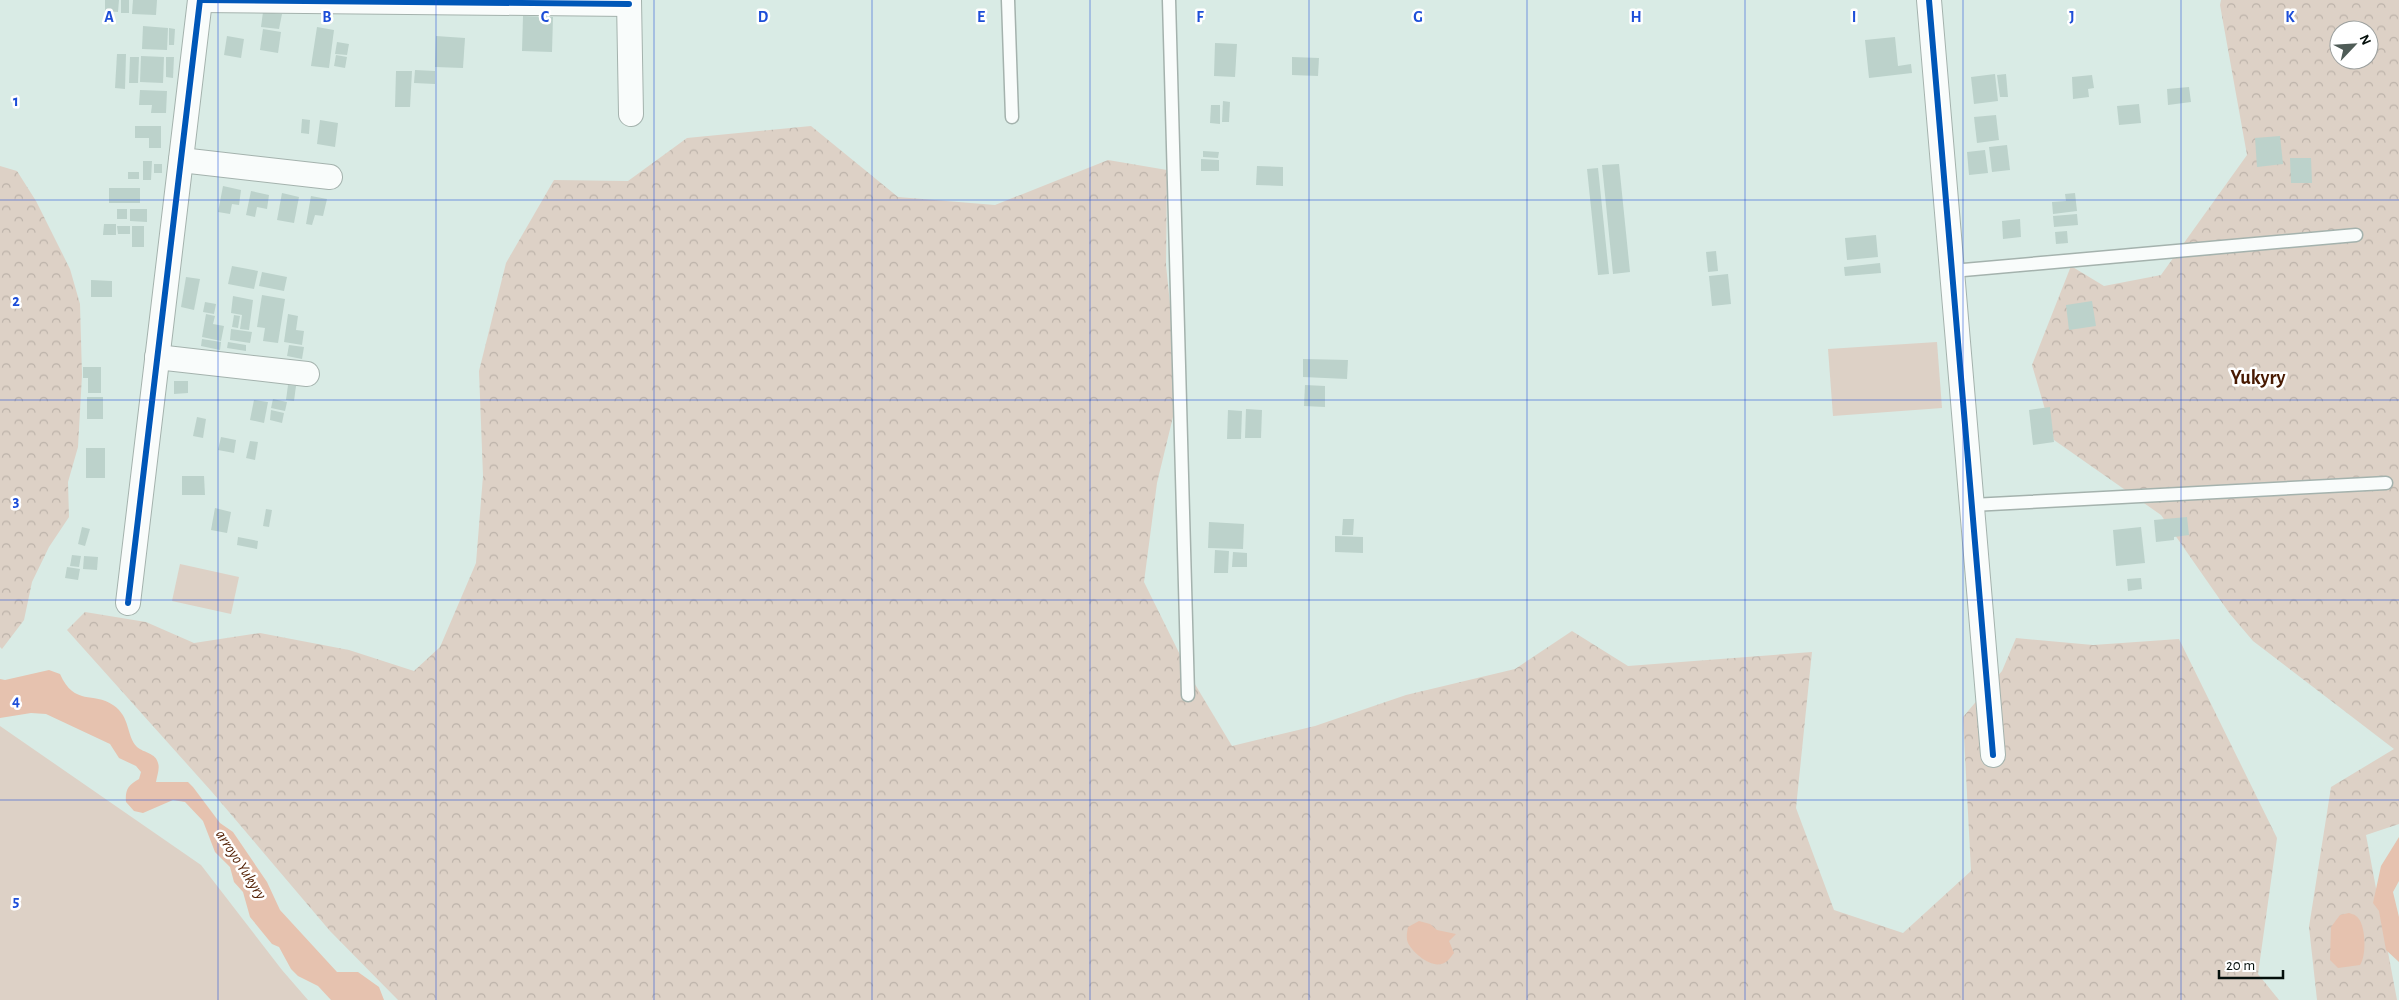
<svg xmlns="http://www.w3.org/2000/svg" width="2399" height="1000" viewBox="0 0 2399 1000" font-family="'Alegreya Sans',sans-serif">
	<style>
		.green { fill: #ddd1c6 }
		.forest { fill: url(#forest-crowns); fill-rule: evenodd }
		.water { fill: #e6c2af }
		.building { fill: #bcd2cb }
		.lines { fill: none; stroke-linecap: round; stroke-linejoin: round }
		.lane-casing { stroke: #a4b2ad; stroke-width: 15 }
		.street-casing { stroke: #a4b2ad; stroke-width: 26 }
		.lane { stroke: #f9fcfb; stroke-width: 12 }
		.street { stroke: #f9fcfb; stroke-width: 24 }
		.cycleway-casing { stroke: #fff; stroke-width: 9 }
		.cycleway { stroke: #0057b8; stroke-width: 6 }
		.grid { fill: none; stroke: #1d4ed8; stroke-width: 1; stroke-opacity: 0.55 }
		.labels { text-anchor: middle; stroke-width: 5; stroke-linejoin: round; paint-order: stroke }
		.water-label { font-size: 16px; font-style: italic; fill: #552105; stroke: #fff }
		.district-label { font-size: 20px; font-weight: bold; fill: #481901; stroke: #fff }
		.grid-label { font-size: 16px; text-anchor: middle; font-weight: bold; fill: #1d4ed8; stroke: #fff; stroke-width: 5; stroke-linejoin: round; paint-order: stroke }
	</style>
	<defs>
		<pattern id="forest-crowns" width="20" height="18" patternUnits="userSpaceOnUse" patternTransform="scale(1.25)"><rect width="20" height="18" fill="#ddd1c6"/><path d="M2 6a3 3 0 1 1 6 0M12 15a3 3 0 1 1 6 0" fill="none" stroke="#bcb2a9"/></pattern>
	</defs>
	<rect width="100%" height="100%" fill="#d9ebe5"/>
	<!-- green -->
	<g class="green">
		<path d="M 1937,342 L 1942,408 L 1833,416 L 1828,349 Z"/>
		<path d="M 180,564 L 239,577 L 231,614 L 172,601 Z"/>
		<path d="M 0,726 L 201,865 L 282,970 L 308,1000 L 0,1000 Z"/>
	</g>
	<!-- forest -->
	<g class="forest">
		<path d="M 2221,0 L 2399,0 L 2399,824 L 2366,835 L 2397,1000 L 2317,1000 L 2309,927 L 2331,787 L 2394,749 L 2253,641 L 2230,614 L 2161,515 L 2054,440 L 2032,365 L 2071,266 L 2104,286 L 2161,275 L 2247,155 L 2220,5 ZM 2339,30 L 2369,30 L 2369,60 L 2339,60 Z"/>
		<path d="M 811,126 L 898,197 L 995,205 L 1108,160 L 1167,170 L 1166,265 L 1179,392 L 1157,483 L 1144,582 L 1193,681 L 1232,746 L 1315,726 L 1406,695 L 1515,669 L 1572,631 L 1628,666 L 1812,652 L 1796,808 L 1834,910 L 1903,933 L 1971,871 L 1963,717 L 2002,671 L 2016,638 L 2093,645 L 2179,639 L 2277,838 L 2258,974 L 2279,1000 L 398,1000 L 330,931 L 212,792 L 67,630 L 85,612 L 146,622 L 194,643 L 260,633 L 349,650 L 414,671 L 440,647 L 476,563 L 483,476 L 479,371 L 506,263 L 554,180 L 628,181 L 687,138 Z"/>
		<path d="M 0,166 L 17,171 L 36,201 L 70,269 L 80,304 L 82,375 L 78,447 L 68,482 L 69,517 L 49,547 L 32,582 L 24,620 L 2,649 L 0,647 Z"/>
	</g>
	<!-- water -->
	<g class="water">
		<path d="M 49,670 L 60,674 C 75,707 93,691 113,705 C 131,717 126,736 137,747 C 144,753 156,753 158,763 C 160,768 157,776 156,782 L 188,782 L 193,787 L 220,823 L 233,832 L 267,882 L 280,910 L 337,972 L 358,972 L 379,987 L 384,1000 L 331,1000 L 318,986 L 298,976 L 291,969 L 279,947 L 272,944 L 250,917 L 243,892 L 234,882 L 230,867 L 215,852 L 203,821 L 185,802 L 173,800 L 143,813 L 134,811 L 126,802 C 125,790 128,785 139,779 L 141,772 L 136,766 L 119,758 L 110,744 L 46,714 L 31,713 L 0,718 L 0,679 L 5,680 Z"/>
		<path d="M 2399,837 L 2399,881 L 2393,892 L 2399,917 L 2399,962 L 2386,950 L 2379,911 L 2373,903 L 2381,866 Z"/>
		<path d="M 2349,913 C 2351,914 2354,914 2356,916 C 2366,922 2367,956 2360,965 L 2338,968 L 2330,960 L 2331,927 L 2340,915 Z"/>
		<path d="M 1419,921 L 1430,924 L 1437,930 L 1456,934 L 1449,941 L 1454,953 C 1450,958 1447,963 1441,964 C 1430,967 1413,953 1408,943 C 1406,938 1407,932 1408,927 Z"/>
	</g>
	<!-- building -->
	<g class="building">
		<path d="M 105,0 L 119,0 L 118,12 L 105,11 Z"/>
		<rect x="121" y="0" width="8" height="13"/>
		<path d="M 133,0 L 157,0 L 156,15 L 132,14 Z"/>
		<path d="M 263,12 L 282,14 L 279,29 L 261,27 Z"/>
		<path d="M 523,16 L 553,17 L 552,52 L 522,51 Z"/>
		<path d="M 143,26 L 168,28 L 167,50 L 142,49 Z"/>
		<path d="M 317,27 L 334,30 L 329,68 L 311,66 Z"/>
		<path d="M 169,28 L 175,29 L 174,45 L 169,45 Z"/>
		<path d="M 263,29 L 281,32 L 278,53 L 260,50 Z"/>
		<path d="M 227,36 L 244,39 L 241,58 L 224,55 Z"/>
		<path d="M 436,36 L 465,38 L 463,68 L 435,67 Z"/>
		<path d="M 1895,37 L 1898,66 L 1911,64 L 1912,73 L 1869,78 L 1865,40 Z"/>
		<path d="M 337,42 L 349,44 L 347,55 L 335,54 Z"/>
		<path d="M 1215,43 L 1237,44 L 1235,77 L 1214,76 Z"/>
		<path d="M 117,54 L 126,54 L 125,89 L 115,88 Z"/>
		<path d="M 336,55 L 347,57 L 345,68 L 334,66 Z"/>
		<path d="M 141,56 L 164,57 L 163,83 L 140,82 Z"/>
		<path d="M 130,57 L 139,57 L 138,83 L 129,83 Z"/>
		<path d="M 166,57 L 174,57 L 173,78 L 166,77 Z"/>
		<path d="M 1292,57 L 1319,58 L 1318,76 L 1292,75 Z"/>
		<path d="M 415,70 L 435,71 L 435,84 L 414,83 Z"/>
		<path d="M 396,71 L 412,71 L 410,107 L 395,107 Z"/>
		<path d="M 1995,74 L 1998,101 L 1974,104 L 1971,77 Z"/>
		<path d="M 2006,74 L 2008,97 L 2000,97 L 1997,75 Z"/>
		<path d="M 2092,75 L 2094,88 L 2088,89 L 2089,97 L 2073,99 L 2072,77 Z"/>
		<path d="M 2189,87 L 2191,102 L 2168,105 L 2167,89 Z"/>
		<path d="M 140,90 L 167,91 L 166,113 L 151,113 L 152,105 L 139,105 Z"/>
		<path d="M 1223,101 L 1230,102 L 1229,122 L 1222,122 Z"/>
		<path d="M 2139,104 L 2141,123 L 2119,125 L 2117,106 Z"/>
		<path d="M 1211,105 L 1220,105 L 1220,124 L 1210,123 Z"/>
		<path d="M 1996,115 L 1999,140 L 1977,143 L 1974,117 Z"/>
		<path d="M 302,119 L 310,120 L 309,134 L 301,133 Z"/>
		<path d="M 320,120 L 338,123 L 335,147 L 317,144 Z"/>
		<path d="M 135,126 L 161,126 L 161,148 L 149,148 L 149,138 L 135,138 Z"/>
		<path d="M 2280,136 L 2283,164 L 2257,167 L 2255,138 Z"/>
		<path d="M 2007,145 L 2010,170 L 1992,172 L 1989,147 Z"/>
		<path d="M 1985,150 L 1988,173 L 1969,175 L 1967,152 Z"/>
		<path d="M 1203,151 L 1219,152 L 1218,158 L 1203,157 Z"/>
		<path d="M 2290,158 L 2311,158 L 2312,183 L 2291,183 Z"/>
		<path d="M 1201,159 L 1219,160 L 1219,171 L 1201,171 Z"/>
		<path d="M 143,161 L 152,161 L 151,180 L 143,180 Z"/>
		<rect x="154" y="164" width="8" height="9"/>
		<path d="M 1619,164 L 1630,272 L 1613,274 L 1602,165 Z"/>
		<path d="M 1257,166 L 1283,167 L 1283,186 L 1256,185 Z"/>
		<path d="M 1598,168 L 1609,274 L 1598,275 L 1587,169 Z"/>
		<rect x="128" y="172" width="11" height="7"/>
		<path d="M 223,186 L 241,190 L 239,205 L 232,204 L 230,214 L 218,212 Z"/>
		<rect x="109" y="188" width="31" height="15"/>
		<path d="M 251,191 L 269,195 L 267,209 L 257,207 L 255,217 L 246,215 Z"/>
		<path d="M 282,193 L 299,197 L 294,223 L 277,220 Z"/>
		<path d="M 2075,193 L 2077,211 L 2053,214 L 2052,202 L 2066,201 L 2065,194 Z"/>
		<path d="M 311,196 L 327,199 L 323,216 L 315,215 L 312,225 L 306,224 Z"/>
		<rect x="117" y="209" width="10" height="10"/>
		<path d="M 130,209 L 147,209 L 147,222 L 130,221 Z"/>
		<path d="M 2077,214 L 2078,225 L 2054,227 L 2053,216 Z"/>
		<path d="M 2020,219 L 2021,237 L 2003,239 L 2002,221 Z"/>
		<path d="M 104,224 L 116,224 L 116,235 L 103,235 Z"/>
		<path d="M 117,226 L 130,226 L 130,234 L 118,234 Z"/>
		<rect x="132" y="226" width="12" height="21"/>
		<path d="M 2067,231 L 2068,243 L 2056,244 L 2055,232 Z"/>
		<path d="M 1876,235 L 1878,257 L 1847,260 L 1845,238 Z"/>
		<path d="M 1716,251 L 1718,271 L 1708,272 L 1706,252 Z"/>
		<path d="M 1880,263 L 1881,273 L 1845,276 L 1844,267 Z"/>
		<path d="M 232,266 L 258,271 L 254,289 L 228,284 Z"/>
		<path d="M 262,272 L 287,277 L 284,291 L 259,286 Z"/>
		<path d="M 1728,274 L 1731,304 L 1712,306 L 1709,276 Z"/>
		<path d="M 186,277 L 200,279 L 194,310 L 181,307 Z"/>
		<path d="M 91,280 L 112,281 L 112,297 L 91,297 Z"/>
		<path d="M 262,295 L 285,299 L 278,343 L 263,341 L 265,328 L 257,327 Z"/>
		<path d="M 233,296 L 253,300 L 249,330 L 240,329 L 242,315 L 231,313 Z"/>
		<path d="M 2092,301 L 2096,326 L 2069,330 L 2066,305 Z"/>
		<path d="M 205,302 L 216,304 L 214,314 L 203,312 Z"/>
		<path d="M 206,314 L 215,316 L 213,324 L 224,326 L 221,341 L 202,337 Z"/>
		<path d="M 288,314 L 298,316 L 296,330 L 304,331 L 302,345 L 284,342 Z"/>
		<path d="M 234,315 L 240,316 L 238,328 L 232,327 Z"/>
		<path d="M 231,329 L 252,332 L 250,343 L 230,340 Z"/>
		<path d="M 202,339 L 221,342 L 220,350 L 201,346 Z"/>
		<path d="M 228,342 L 246,345 L 246,351 L 227,348 Z"/>
		<path d="M 289,345 L 304,347 L 302,359 L 287,356 Z"/>
		<path d="M 1303,359 L 1348,360 L 1347,379 L 1303,377 Z"/>
		<path d="M 83,367 L 101,367 L 101,393 L 88,393 L 88,378 L 83,378 Z"/>
		<path d="M 174,381 L 188,381 L 188,393 L 174,394 Z"/>
		<path d="M 288,385 L 296,386 L 294,401 L 286,400 Z"/>
		<path d="M 1305,385 L 1325,386 L 1325,407 L 1304,406 Z"/>
		<rect x="87" y="397" width="16" height="22"/>
		<path d="M 273,399 L 287,402 L 285,411 L 271,408 Z"/>
		<path d="M 254,400 L 268,402 L 264,423 L 250,420 Z"/>
		<path d="M 2050,407 L 2054,442 L 2033,445 L 2029,410 Z"/>
		<path d="M 1246,409 L 1262,410 L 1261,438 L 1245,438 Z"/>
		<path d="M 271,410 L 284,413 L 282,423 L 270,420 Z"/>
		<path d="M 1228,410 L 1242,411 L 1241,439 L 1227,439 Z"/>
		<path d="M 197,417 L 206,419 L 203,438 L 193,436 Z"/>
		<path d="M 221,437 L 236,440 L 234,453 L 218,450 Z"/>
		<path d="M 250,441 L 258,442 L 255,460 L 246,458 Z"/>
		<rect x="86" y="448" width="19" height="30"/>
		<path d="M 182,476 L 204,476 L 205,495 L 182,495 Z"/>
		<path d="M 215,508 L 231,512 L 227,533 L 211,530 Z"/>
		<path d="M 266,509 L 272,510 L 269,527 L 263,526 Z"/>
		<path d="M 2187,517 L 2189,535 L 2174,537 L 2174,540 L 2156,542 L 2154,520 Z"/>
		<path d="M 1343,519 L 1354,519 L 1353,535 L 1342,535 Z"/>
		<path d="M 1209,522 L 1244,524 L 1243,549 L 1208,548 Z"/>
		<path d="M 82,527 L 90,529 L 85,546 L 78,544 Z"/>
		<path d="M 2141,527 L 2145,563 L 2116,566 L 2113,530 Z"/>
		<path d="M 1335,536 L 1363,537 L 1363,553 L 1335,552 Z"/>
		<path d="M 238,537 L 258,541 L 257,549 L 237,545 Z"/>
		<path d="M 1215,550 L 1229,551 L 1228,573 L 1214,573 Z"/>
		<path d="M 1233,552 L 1247,553 L 1247,567 L 1232,567 Z"/>
		<path d="M 72,555 L 81,556 L 79,567 L 70,566 Z"/>
		<path d="M 84,556 L 98,557 L 97,570 L 83,569 Z"/>
		<path d="M 67,567 L 80,569 L 78,580 L 65,578 Z"/>
		<path d="M 2141,578 L 2142,589 L 2128,591 L 2127,579 Z"/>
	</g>
	<g class="lines">
		<!-- lane casing -->
		<g class="lane-casing">
			<g id="lane">
				<path d="M 1008,0 L 1012,117"/>
				<path d="M 1169,0 L 1188,695"/>
				<path d="M 1952,271 L 2356,235"/>
				<path d="M 1972,505 L 2386,483"/>
			</g>
		</g>
		<!-- street casing -->
		<g class="street-casing">
			<g id="street">
				<path d="M 200,0 L 629,4"/>
				<path d="M 629,0 L 631,114"/>
				<path d="M 1929,0 L 1993,755"/>
				<path d="M 181,160 L 330,177"/>
				<path d="M 157,357 L 307,374"/>
				<path d="M 128,603 L 200,0"/>
			</g>
		</g>
		<!-- lane -->
		<use href="#lane" class="lane"/>
		<!-- street -->
		<use href="#street" class="street"/>
		<!-- cycleway casing -->
		<g class="cycleway-casing">
			<g id="cycleway">
				<path d="M 200,0 L 629,4"/>
				<path d="M 1929,0 L 1993,755"/>
				<path d="M 128,603 L 200,0"/>
			</g>
		</g>
		<!-- cycleway -->
		<use href="#cycleway" class="cycleway"/>
	</g>
	<!-- grid -->
	<path class="grid" d="M 218,0 L 218,1000M 436,0 L 436,1000M 654,0 L 654,1000M 872,0 L 872,1000M 1090,0 L 1090,1000M 1309,0 L 1309,1000M 1527,0 L 1527,1000M 1745,0 L 1745,1000M 1963,0 L 1963,1000M 2181,0 L 2181,1000M 0,200 L 2399,200M 0,400 L 2399,400M 0,600 L 2399,600M 0,800 L 2399,800"/>
	<g class="labels">
		<!-- water labels -->
		<g class="water-label">
			<text transform="translate(242 864) rotate(57)" y="6">arroyo Yukyry</text>
		</g>
		<!-- district labels -->
		<g class="district-label">
			<text x="2258" y="384">Yukyry</text>
		</g>
	</g>
	<g class="grid-label">
		<text x="109" y="22">A</text>
		<text x="327" y="22">B</text>
		<text x="545" y="22">C</text>
		<text x="763" y="22">D</text>
		<text x="981" y="22">E</text>
		<text x="1200" y="22">F</text>
		<text x="1418" y="22">G</text>
		<text x="1636" y="22">H</text>
		<text x="1854" y="22">I</text>
		<text x="2072" y="22">J</text>
		<text x="2290" y="22">K</text>
		<text x="16" y="106">1</text>
		<text x="16" y="306">2</text>
		<text x="16" y="506">3</text>
		<text x="16" y="706">4</text>
		<text x="16" y="906">5</text>
	</g>
	<!-- north arrow -->
	<g transform="translate(2354 45) rotate(65)"><circle r="24" fill="#ffffff" stroke="#9b9f9d"/>
	<path d="M0-4L9 19L0 12L-9 19Z" fill="#4f5c57"/>
	<text y="-8" font-size="14" font-weight="bold" text-anchor="middle" fill="#040f0b">N</text>
	</g>
	<!-- scale -->
	<path d="M2219 970v8h64v-8" fill="none" stroke="#040f0b" stroke-width="2.5"/>
	<text x="2226" y="970" font-size="15" fill="#040f0b" stroke="#ffffff" stroke-width="4" paint-order="stroke">20 m</text>
</svg>
